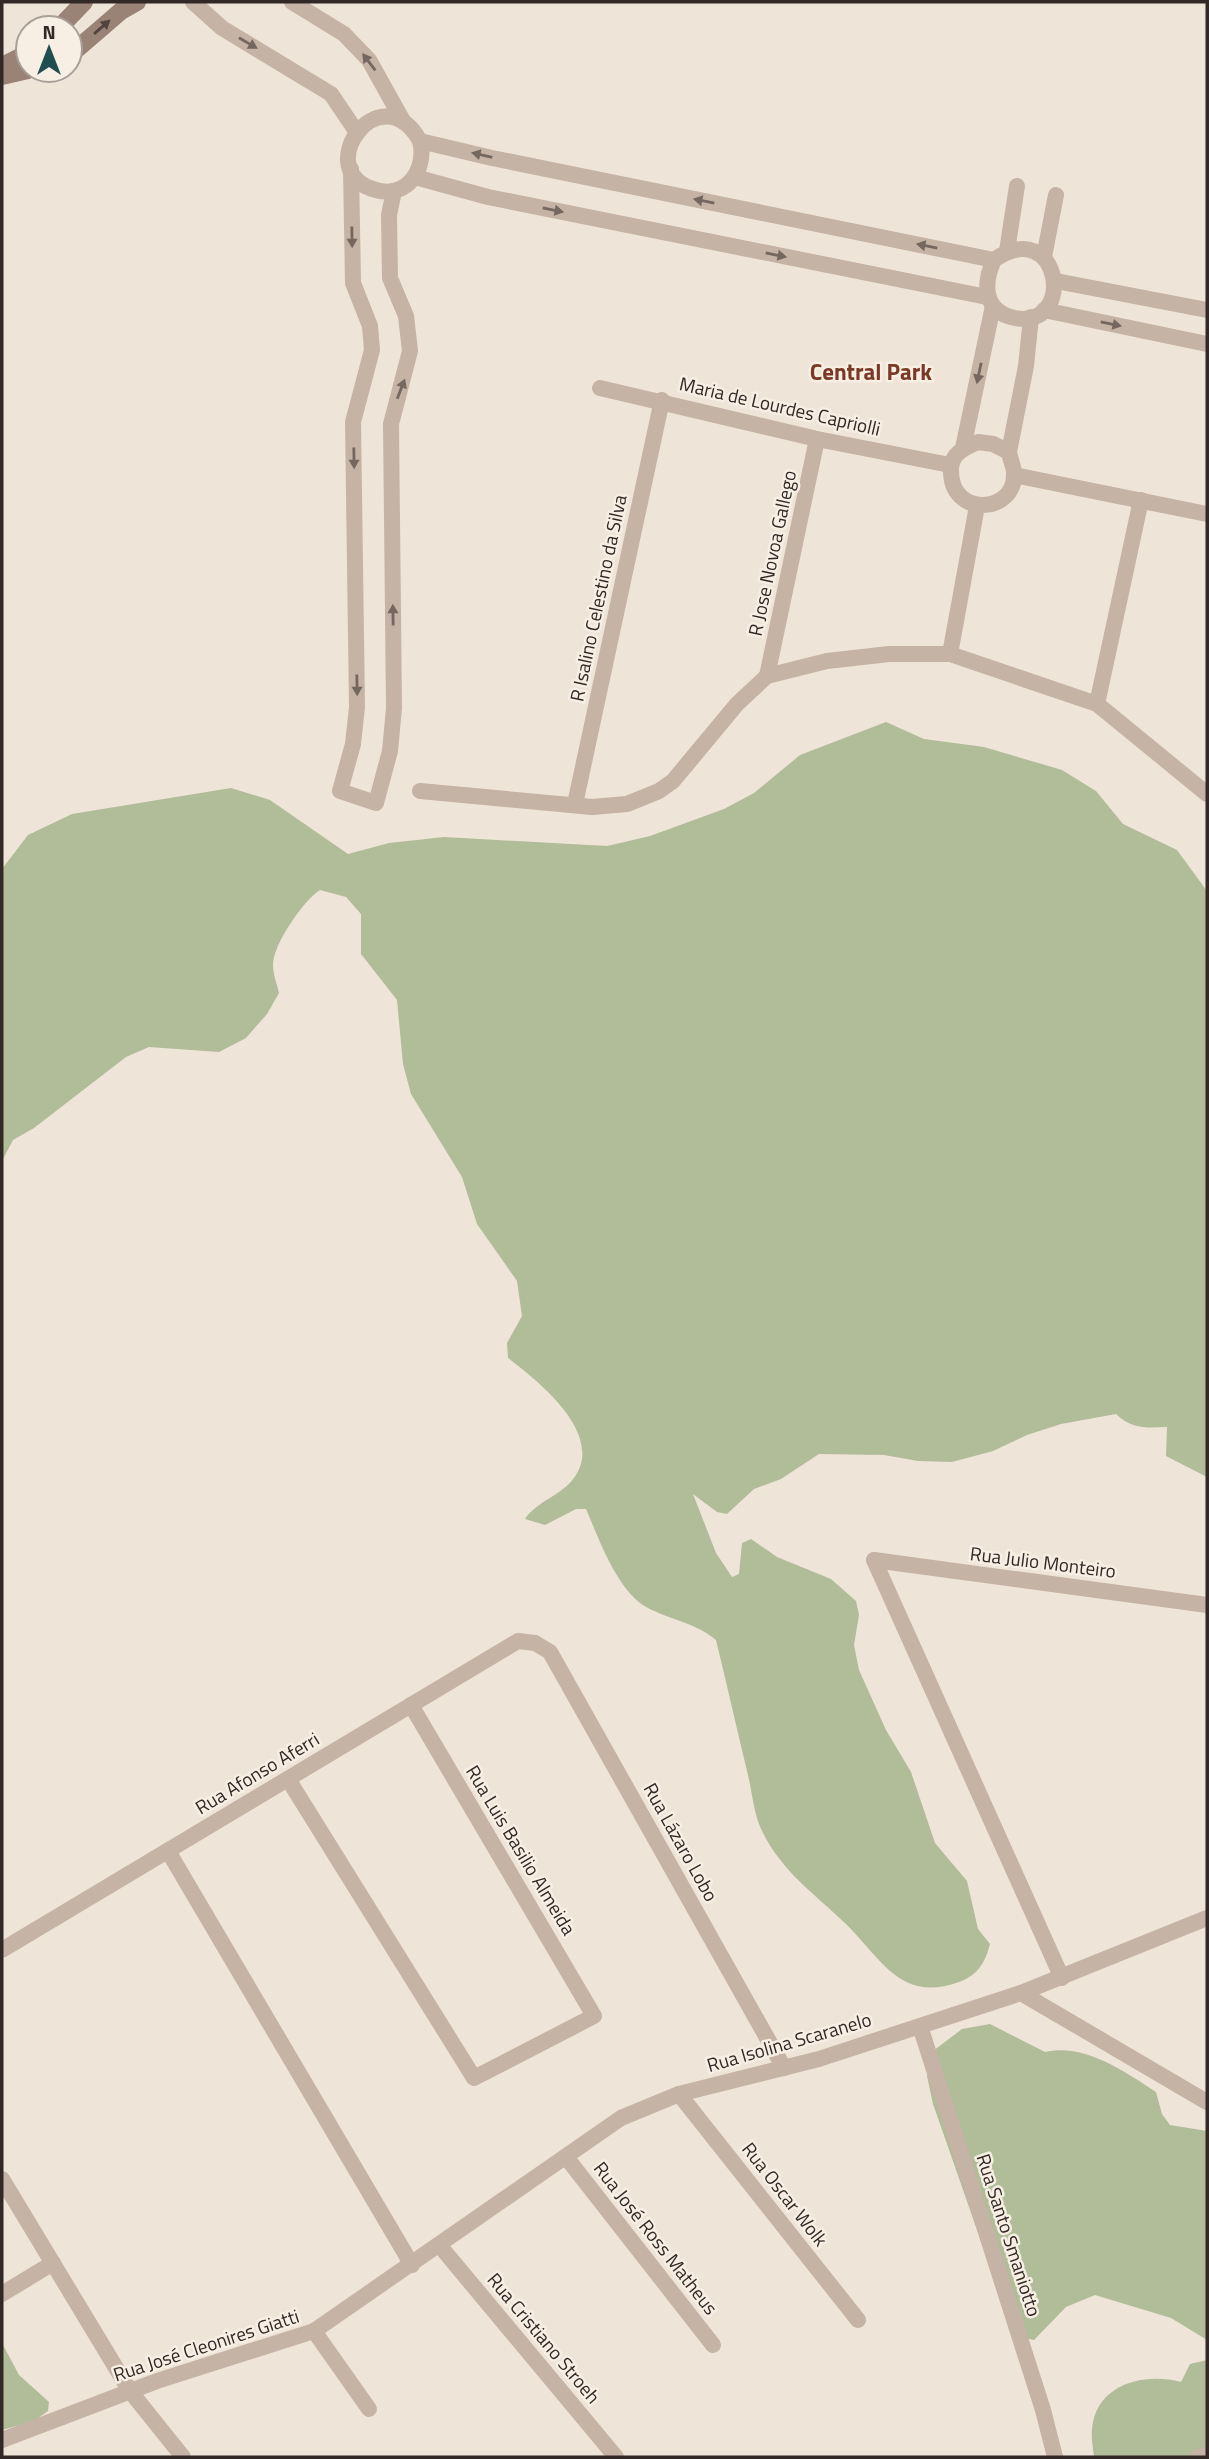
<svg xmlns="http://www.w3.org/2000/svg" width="1209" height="2459" viewBox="0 0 1209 2459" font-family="'Titillium Web',sans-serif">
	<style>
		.green { fill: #b1bc99 }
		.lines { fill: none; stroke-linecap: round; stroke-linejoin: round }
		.street { stroke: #c5b3a5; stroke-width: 16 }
		.secondary { stroke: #998377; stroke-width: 18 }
		.oneway { fill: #51443e }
		.oneway2 { fill: #74675f }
		.labels { text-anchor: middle; stroke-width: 5; stroke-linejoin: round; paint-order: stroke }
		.street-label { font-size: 19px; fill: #322926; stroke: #f7eee4 }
		.quarter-label { font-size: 23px; font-weight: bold; fill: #7b3825; stroke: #f7eee4 }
	</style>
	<rect width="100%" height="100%" fill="#efe4d8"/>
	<!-- green -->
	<g class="green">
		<path d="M 886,722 L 924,739 L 984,747 L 1062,770 L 1096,791 L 1123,824 L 1177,850 L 1207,891 L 1207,1477 L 1166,1456 L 1167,1427 C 1147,1428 1131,1429 1116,1414 L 1061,1424 L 1027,1435 L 993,1451 L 952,1462 L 918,1461 L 884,1455 L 819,1454 L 781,1479 L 754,1489 L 727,1514 L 717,1512 L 693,1494 L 716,1553 L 732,1577 L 739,1574 L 742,1543 L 751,1539 L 777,1557 L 831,1579 L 856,1601 L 859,1615 L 854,1645 L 859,1670 L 886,1730 L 911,1772 L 935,1843 L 967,1881 L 978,1929 L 990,1944 C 985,1963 978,1975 959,1982 C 901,2003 882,1960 847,1925 C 816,1895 781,1871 762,1831 C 754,1815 752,1792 748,1775 C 737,1730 727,1685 716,1640 C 696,1623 671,1620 648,1608 C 618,1593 599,1539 586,1509 L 576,1509 L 545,1525 L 525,1519 C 537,1501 562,1495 574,1478 C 606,1434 538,1381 508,1358 L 507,1343 L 522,1316 L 517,1281 L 477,1224 L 462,1177 L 411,1094 L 403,1064 L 397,1000 L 361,954 L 361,914 L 346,897 L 320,890 C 304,900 273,944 273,965 C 273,974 277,984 279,993 L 267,1014 L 246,1038 L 219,1052 L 149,1047 L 126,1057 L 34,1128 L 13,1140 L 2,1161 L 2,869 L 28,835 L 72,814 L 231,788 L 270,800 L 348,854 L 389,843 L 444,837 L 607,846 L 650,836 L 724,809 L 754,793 L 800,755 Z"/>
		<path d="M 990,2024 L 1045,2052 C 1084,2043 1124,2071 1156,2092 L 1162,2114 L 1170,2125 L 1207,2131 L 1207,2340 L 1171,2318 L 1095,2295 L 1066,2307 L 1034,2340 L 1020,2337 L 990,2267 L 933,2104 L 927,2076 L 933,2051 L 962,2029 Z"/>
		<path d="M 2,2343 L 19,2375 L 49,2402 L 48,2411 L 34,2421 L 2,2430 Z"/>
		<path d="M 1207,2360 L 1207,2447 L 1192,2457 L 1094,2457 C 1093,2448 1091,2438 1092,2429 C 1096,2384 1144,2372 1181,2382 L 1190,2364 Z"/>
	</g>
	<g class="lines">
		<!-- street -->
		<g class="street">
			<path d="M 193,2 L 222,28 L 331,94 L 356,131"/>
			<path d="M 292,2 L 344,34 L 369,60 L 403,121"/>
			<path d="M 420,141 C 427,168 408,199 376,190 C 308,172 380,71 420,141 L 492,158 L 994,260 C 1061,214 1077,330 1015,318 C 983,312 983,283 994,260"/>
			<path d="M 351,169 L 353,283 L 370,326 L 372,350 L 353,422 L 357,707 L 353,744 L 340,791 L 376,803 L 390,751 L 394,708 L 391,424 L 410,351 L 406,316 L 390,278 L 389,215 L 394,191"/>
			<path d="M 415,177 L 488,197 L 987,297"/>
			<path d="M 1007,251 L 1017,186"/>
			<path d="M 1044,257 L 1056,195"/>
			<path d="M 1056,281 L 1207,310"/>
			<path d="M 1044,310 L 1207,344"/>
			<path d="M 600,388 L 817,439 L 950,465"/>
			<path d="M 978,442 L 993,444 L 1009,452 C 1010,459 1014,467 1014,473 C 1016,514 951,518 951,471 C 950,454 964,448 978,442 Z"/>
			<path d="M 963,448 L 993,306"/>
			<path d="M 1009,452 L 1026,366 L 1031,317"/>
			<path d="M 1014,475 L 1207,514"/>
			<path d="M 950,654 L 977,506"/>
			<path d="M 767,676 L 817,439"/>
			<path d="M 1097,704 L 1141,500"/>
			<path d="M 420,791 L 592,807 L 627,804 L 659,791 L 673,781 L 737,704 L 767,676 L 827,661 L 889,654 L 950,654 L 1097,704 L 1207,794"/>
			<path d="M 575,804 L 662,400"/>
			<path d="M 874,1560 L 1062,1978"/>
			<path d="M 874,1560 L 1207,1605"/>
			<path d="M 288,1779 L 474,2078 L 594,2016 L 411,1705"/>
			<path d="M 168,1851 L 412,2265"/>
			<path d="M 2,1950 L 518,1641 L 535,1643 L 550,1652 L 784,2068"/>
			<path d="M 1021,1993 L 1207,2102"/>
			<path d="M 920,2026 L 1043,2410 L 1055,2457"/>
			<path d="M 679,2094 L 858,2320"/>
			<path d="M 566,2157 L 713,2345"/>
			<path d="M 2,2179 L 130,2391 L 183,2457"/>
			<path d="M 440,2246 L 616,2457"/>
			<path d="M 2,2294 L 53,2263"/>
			<path d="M 314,2331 L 369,2409"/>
			<path d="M 2,2440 L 157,2381 L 314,2331 L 621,2118 L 679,2094 L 819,2059 L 1021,1993 L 1207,1918"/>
			<path d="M 1198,2457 L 1207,2455"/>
		</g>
		<!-- secondary -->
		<g class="secondary">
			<path d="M 59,28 L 84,2"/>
			<path d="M 70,55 L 121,11 L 137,2"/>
			<path d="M 2,66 L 28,53"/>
			<path d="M 2,76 L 28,70"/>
		</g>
	</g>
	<!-- one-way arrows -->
	<defs><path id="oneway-solid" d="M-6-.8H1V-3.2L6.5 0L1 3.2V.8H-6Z" transform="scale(1.75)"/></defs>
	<use class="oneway" href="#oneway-solid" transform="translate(102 27) rotate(-41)"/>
	<g class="oneway2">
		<use href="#oneway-solid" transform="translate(248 43) rotate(30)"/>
		<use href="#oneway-solid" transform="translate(369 62) rotate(-127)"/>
		<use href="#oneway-solid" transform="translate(482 155) rotate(-167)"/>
		<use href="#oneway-solid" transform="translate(704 201) rotate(-169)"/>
		<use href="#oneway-solid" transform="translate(553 210) rotate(11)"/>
		<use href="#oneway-solid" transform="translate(352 237) rotate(89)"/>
		<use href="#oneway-solid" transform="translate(927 246) rotate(-169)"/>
		<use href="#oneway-solid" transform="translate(776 255) rotate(11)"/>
		<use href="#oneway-solid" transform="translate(1111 324) rotate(12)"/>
		<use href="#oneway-solid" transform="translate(979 373) rotate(102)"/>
		<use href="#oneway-solid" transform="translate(401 389) rotate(-69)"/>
		<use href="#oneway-solid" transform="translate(354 458) rotate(89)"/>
		<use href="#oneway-solid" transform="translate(393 615) rotate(-91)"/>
		<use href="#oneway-solid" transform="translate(357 685) rotate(89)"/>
	</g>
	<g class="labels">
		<!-- street labels -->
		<g class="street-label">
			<text transform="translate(780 406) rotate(13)" y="7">Maria de Lourdes Capriolli</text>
			<text transform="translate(772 553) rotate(-78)" y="7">R Jose Novoa Gallego</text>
			<text transform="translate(598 598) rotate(-78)" y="7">R Isalino Celestino da Silva</text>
			<text transform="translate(1043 1562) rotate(7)" y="7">Rua Julio Monteiro</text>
			<text transform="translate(257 1773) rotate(-31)" y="7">Rua Afonso Aferri</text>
			<text transform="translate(681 1842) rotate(61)" y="7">Rua Lázaro Lobo</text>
			<text transform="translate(521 1850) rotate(59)" y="7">Rua Luis Basilio Almeida</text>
			<text transform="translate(789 2042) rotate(-16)" y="7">Rua Isolina Scaranelo</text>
			<text transform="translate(785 2194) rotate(52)" y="7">Rua Oscar Wolk</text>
			<text transform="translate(1009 2235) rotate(72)" y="7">Rua Santo Smaniotto</text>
			<text transform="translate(656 2238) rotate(52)" y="7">Rua José Ross Matheus</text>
			<text transform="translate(544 2338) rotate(50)" y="7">Rua Cristiano Stroeh</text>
			<text transform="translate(206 2345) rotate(-18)" y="7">Rua José Cleonires Giatti</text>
		</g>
		<!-- quarter labels -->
		<g class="quarter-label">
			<text x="871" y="380">Central Park</text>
		</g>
	</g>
	<!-- border -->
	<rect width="1209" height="2459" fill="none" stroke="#322926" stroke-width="7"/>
	<!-- north arrow -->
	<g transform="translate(49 49)"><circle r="33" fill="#f7eee4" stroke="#a89f98" stroke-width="2"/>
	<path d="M0-5L12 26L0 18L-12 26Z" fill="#1f4d50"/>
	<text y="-10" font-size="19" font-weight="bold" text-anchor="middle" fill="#322926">N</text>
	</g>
</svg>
